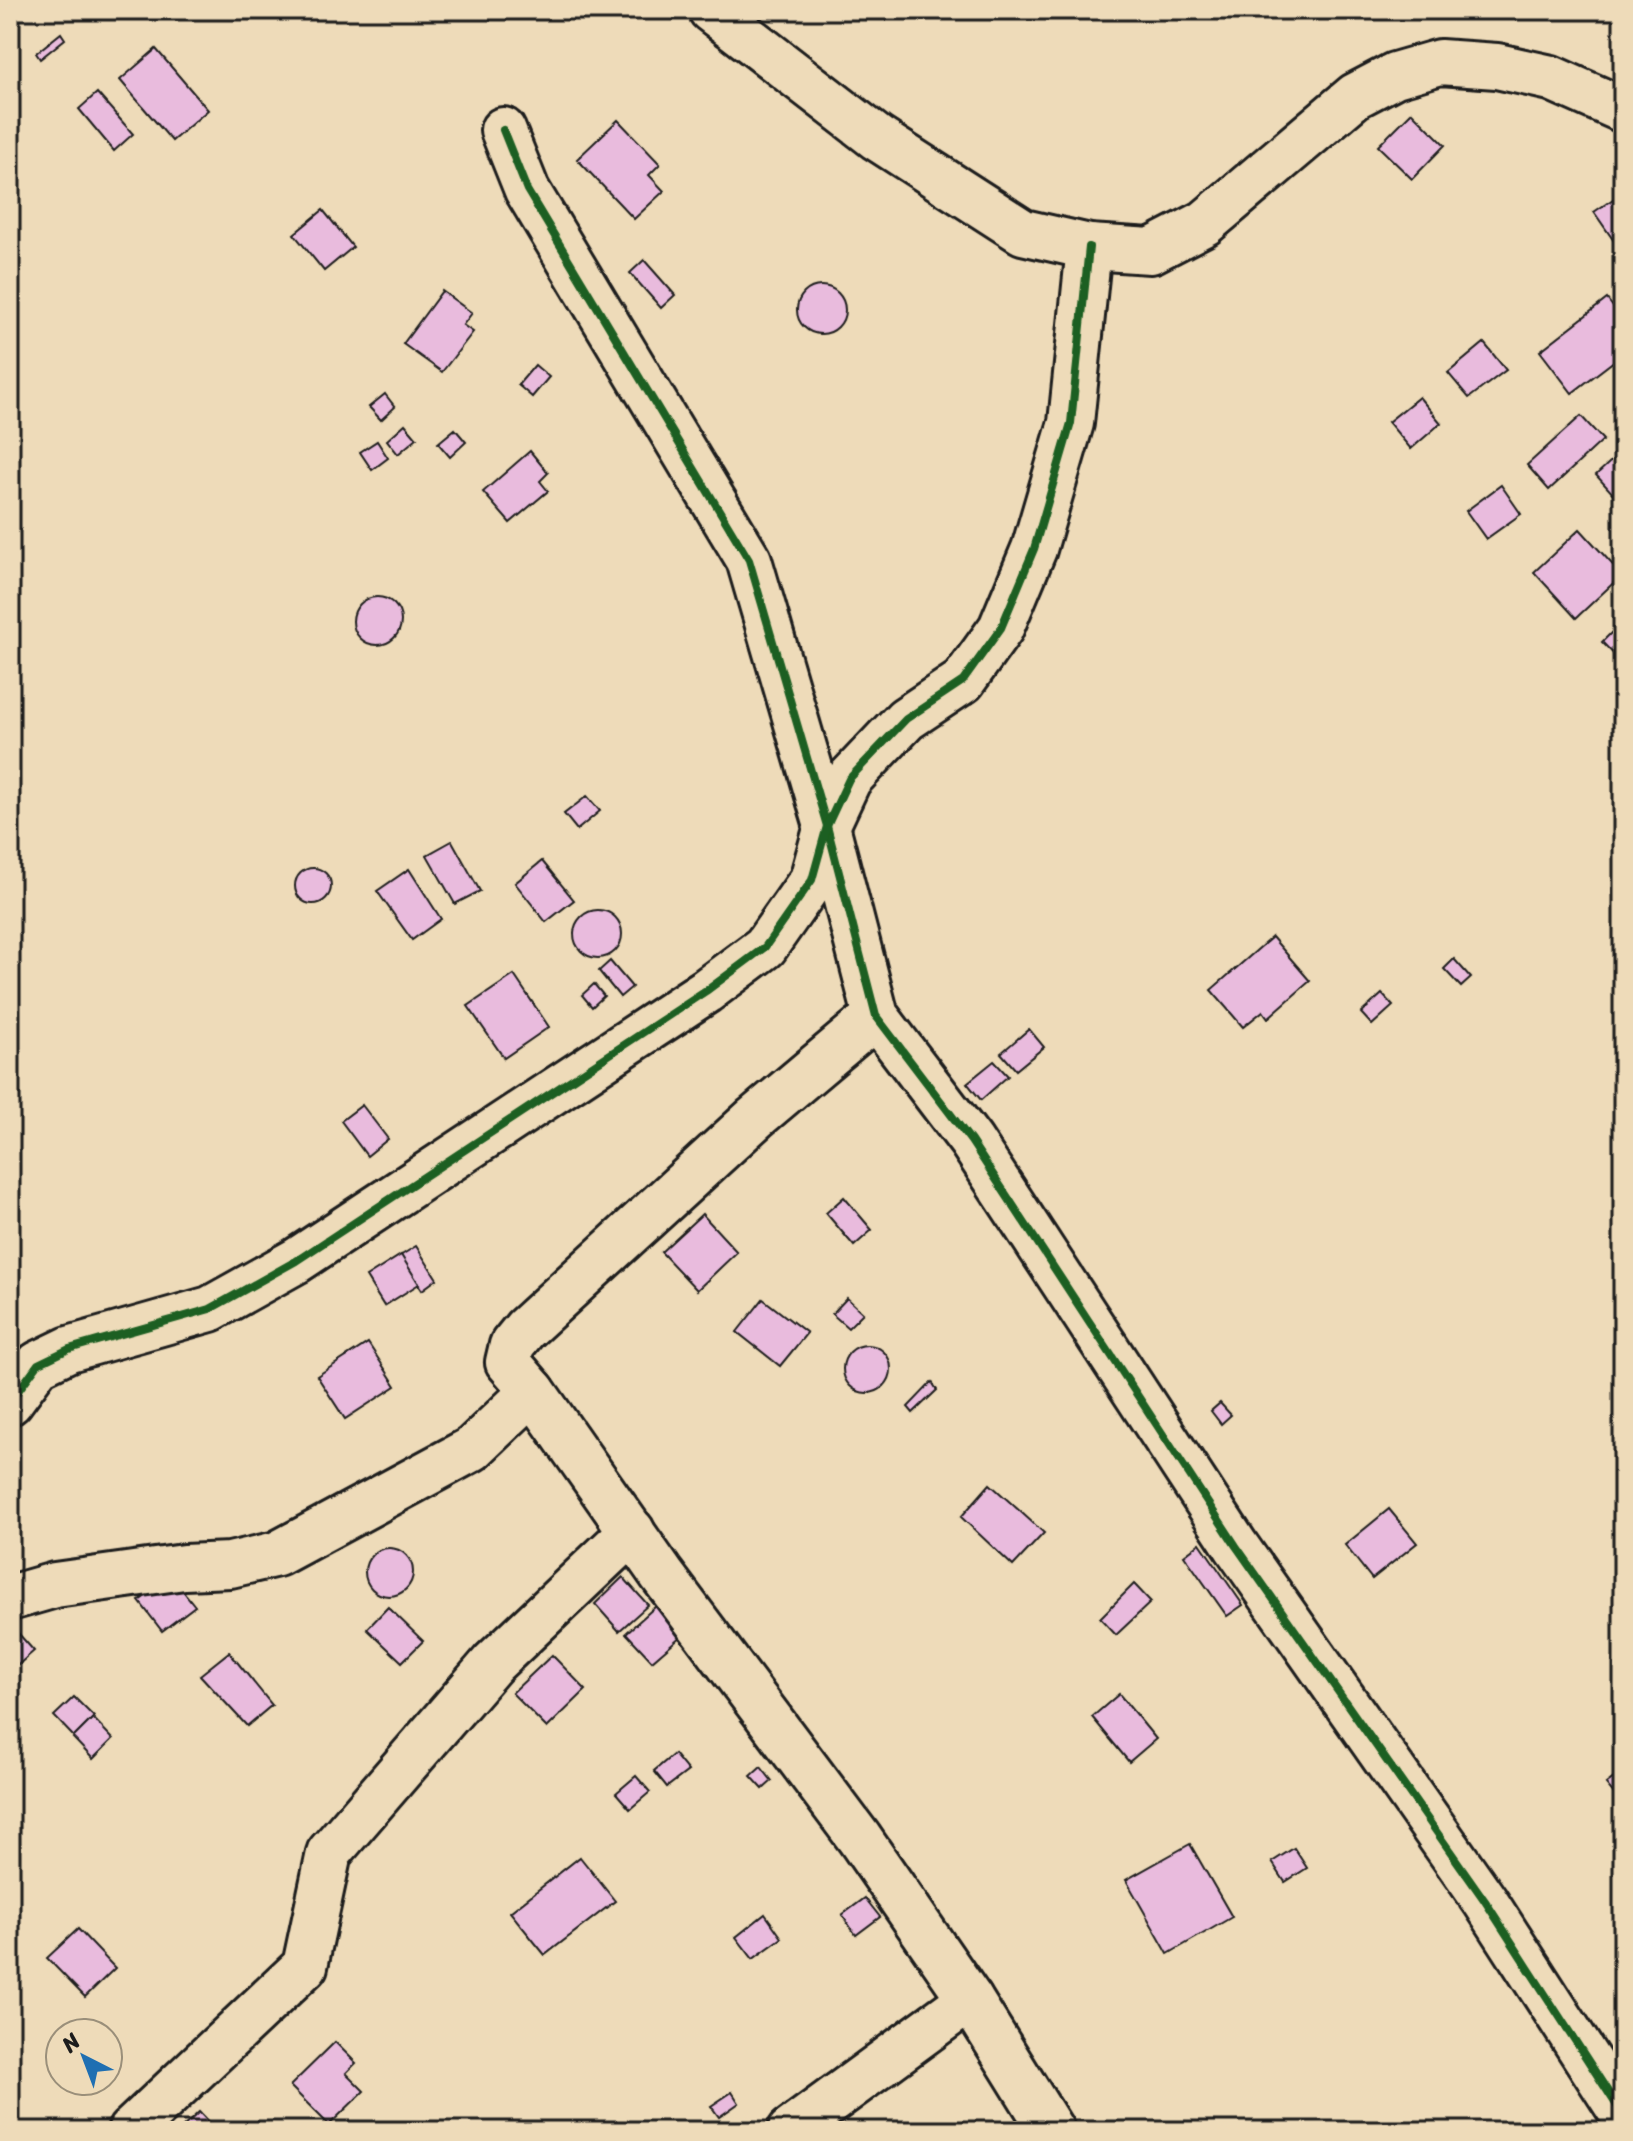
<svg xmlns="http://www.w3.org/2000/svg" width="1633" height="2141" viewBox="0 0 1633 2141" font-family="Sriracha,sans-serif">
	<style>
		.building { fill: #e9bbdd; stroke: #1c1c1c; stroke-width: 2 }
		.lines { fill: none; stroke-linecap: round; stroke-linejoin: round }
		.street-casing { stroke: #1c1c1c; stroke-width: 50 }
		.secondary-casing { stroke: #1c1c1c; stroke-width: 50 }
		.street { stroke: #eedbb9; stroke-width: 44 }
		.secondary { stroke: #eedbb9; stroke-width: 44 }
		.cycleway-casing { stroke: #eedbb9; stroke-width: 13 }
		.cycleway { stroke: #1b5e20; stroke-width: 8 }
	</style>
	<rect width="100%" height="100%" fill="#eedbb9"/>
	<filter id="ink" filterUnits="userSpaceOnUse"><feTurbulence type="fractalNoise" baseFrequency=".0125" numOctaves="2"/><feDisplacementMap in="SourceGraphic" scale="16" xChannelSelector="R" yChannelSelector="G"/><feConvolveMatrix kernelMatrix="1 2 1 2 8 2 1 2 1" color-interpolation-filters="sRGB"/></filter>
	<g filter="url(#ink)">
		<!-- building -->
		<g class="building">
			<path d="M 61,33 L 65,39 L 40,59 L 36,53 Z"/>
			<path d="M 156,49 L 208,110 L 172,141 L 120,80 Z"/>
			<path d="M 97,93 L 133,134 L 114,151 L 79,109 Z"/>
			<path d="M 1412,112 L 1445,145 L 1412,179 L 1378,146 Z"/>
			<path d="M 618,120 L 660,164 L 649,175 L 664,191 L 634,219 L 577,159 Z"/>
			<path d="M 1616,197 L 1623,206 L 1623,254 L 1594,212 Z"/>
			<path d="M 323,210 L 353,247 L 324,271 L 294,234 Z"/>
			<path d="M 644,260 L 675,295 L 661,308 L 630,273 Z"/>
			<circle cx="821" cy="310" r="24"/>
			<path d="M 442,291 L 472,313 L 463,325 L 473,332 L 442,372 L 403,344 Z"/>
			<path d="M 1607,299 L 1623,320 L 1623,354 L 1572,393 L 1540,351 Z"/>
			<path d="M 1484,343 L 1506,370 L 1469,398 L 1448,373 Z"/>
			<path d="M 535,365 L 549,377 L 532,397 L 518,385 Z"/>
			<path d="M 385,394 L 395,407 L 381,420 L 369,407 Z"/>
			<path d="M 1419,397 L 1441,423 L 1411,449 L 1388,422 Z"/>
			<path d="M 1581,416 L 1603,440 L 1549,490 L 1527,465 Z"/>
			<path d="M 405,424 L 417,438 L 398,454 L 387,440 Z"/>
			<path d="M 455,429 L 466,442 L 450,457 L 438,443 Z"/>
			<path d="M 377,441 L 388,458 L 372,470 L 360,452 Z"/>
			<path d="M 1623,450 L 1623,505 L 1596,475 Z"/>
			<path d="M 530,451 L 548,473 L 540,481 L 548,491 L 510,523 L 483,492 Z"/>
			<path d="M 1501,485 L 1521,514 L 1486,539 L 1466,511 Z"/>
			<path d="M 1580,529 L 1622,575 L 1576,618 L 1534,572 Z"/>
			<circle cx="377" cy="621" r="24"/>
			<path d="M 1623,621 L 1623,664 L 1602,642 Z"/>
			<path d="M 587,796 L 600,811 L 577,830 L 564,814 Z"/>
			<path d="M 452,841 L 480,891 L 455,904 L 427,855 Z"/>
			<path d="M 542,861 L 574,900 L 546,922 L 515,883 Z"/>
			<circle cx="313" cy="886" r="18"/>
			<path d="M 409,869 L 441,919 L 412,940 L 377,891 Z"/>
			<circle cx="598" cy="934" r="24"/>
			<path d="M 1272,937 L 1310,981 L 1268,1018 L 1263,1011 L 1243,1027 L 1211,990 Z"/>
			<path d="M 1454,959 L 1471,978 L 1461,987 L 1444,969 Z"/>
			<path d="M 610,961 L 632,987 L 620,997 L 599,971 Z"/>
			<path d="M 514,975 L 549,1027 L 504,1058 L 468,1006 Z"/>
			<path d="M 594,984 L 604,996 L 592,1007 L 582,995 Z"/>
			<path d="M 1382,994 L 1393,1006 L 1372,1025 L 1361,1013 Z"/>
			<path d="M 1029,1029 L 1044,1047 L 1016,1070 L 1001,1053 Z"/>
			<path d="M 994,1061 L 1008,1076 L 981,1100 L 967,1083 Z"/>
			<path d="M 362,1105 L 388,1139 L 367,1156 L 341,1121 Z"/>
			<path d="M 844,1197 L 872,1230 L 854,1246 L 826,1213 Z"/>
			<path d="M 702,1214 L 737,1252 L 697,1290 L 661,1252 Z"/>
			<path d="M 416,1246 L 437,1279 L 422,1290 L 400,1256 Z"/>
			<path d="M 401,1255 L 419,1284 L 384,1306 L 366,1277 Z"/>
			<path d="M 847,1298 L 863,1313 L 848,1328 L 832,1314 Z"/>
			<path d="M 763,1299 L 807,1333 L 780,1366 L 737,1332 Z"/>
			<path d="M 368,1343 L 396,1386 L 345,1419 L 317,1376 Z"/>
			<circle cx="867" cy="1369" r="24"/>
			<path d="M 932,1382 L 937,1390 L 913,1413 L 908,1407 Z"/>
			<path d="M 1220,1403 L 1231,1415 L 1221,1424 L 1211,1411 Z"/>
			<path d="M 990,1484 L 1044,1533 L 1013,1566 L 961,1517 Z"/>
			<path d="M 1389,1509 L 1417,1543 L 1372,1579 L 1345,1545 Z"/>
			<path d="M 1200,1543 L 1243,1605 L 1227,1616 L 1184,1555 Z"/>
			<circle cx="389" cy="1572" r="24"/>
			<path d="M 172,1577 L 195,1606 L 162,1631 L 139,1601 Z"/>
			<path d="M 623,1577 L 648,1605 L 619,1631 L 595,1604 Z"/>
			<path d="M 1134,1584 L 1151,1602 L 1116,1635 L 1100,1618 Z"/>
			<path d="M 656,1606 L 681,1636 L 652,1661 L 626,1633 Z"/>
			<path d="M 388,1607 L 423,1641 L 402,1662 L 367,1629 Z"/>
			<path d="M 10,1624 L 34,1651 L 10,1672 Z"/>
			<path d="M 229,1652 L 272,1705 L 247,1726 L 200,1675 Z"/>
			<path d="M 552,1655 L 586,1690 L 547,1728 L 512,1693 Z"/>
			<path d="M 1119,1694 L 1156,1739 L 1129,1762 L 1092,1717 Z"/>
			<path d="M 74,1697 L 94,1717 L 74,1737 L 54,1716 Z"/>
			<path d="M 93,1718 L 113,1739 L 93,1759 L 73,1738 Z"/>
			<path d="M 674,1754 L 688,1771 L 667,1787 L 654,1771 Z"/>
			<path d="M 761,1767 L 772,1781 L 763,1789 L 751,1776 Z"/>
			<path d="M 1623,1771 L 1623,1805 L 1606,1784 Z"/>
			<path d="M 636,1776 L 650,1792 L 630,1809 L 616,1793 Z"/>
			<path d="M 1190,1844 L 1232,1917 L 1168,1954 L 1126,1880 Z"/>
			<path d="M 1294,1848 L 1307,1868 L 1285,1882 L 1272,1862 Z"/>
			<path d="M 580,1857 L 615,1901 L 545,1955 L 510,1912 Z"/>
			<path d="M 865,1898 L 880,1917 L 856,1935 L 842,1915 Z"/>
			<path d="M 765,1914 L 782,1938 L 753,1959 L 736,1937 Z"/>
			<path d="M 78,1929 L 115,1968 L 85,1997 L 47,1958 Z"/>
			<path d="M 335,2042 L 356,2063 L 346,2073 L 364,2091 L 329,2125 L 290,2086 Z"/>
			<path d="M 732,2092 L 739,2103 L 719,2117 L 711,2106 Z"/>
			<path d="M 199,2112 L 217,2131 L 179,2131 Z"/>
		</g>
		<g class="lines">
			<!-- street casing -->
			<g class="street-casing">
				<g id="street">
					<path d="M 503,130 L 527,190 L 749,560 L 827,826 L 876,1016 L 971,1141 L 1236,1546 L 1485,1901 L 1623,2115"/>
					<path d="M 533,1391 L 662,1575 L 859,1838 L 970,1999 L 1052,2131"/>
					<path d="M 10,1402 L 38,1364 L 69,1349 L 210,1309 L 296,1261 L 706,991 L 765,947 L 812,880 L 827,826 L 849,779 L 906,719 L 963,681 L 1001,628 L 1034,549 L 1071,423 L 1089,247"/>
					<path d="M 10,1598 L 55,1585 L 184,1567 L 230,1565 L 277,1554 L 472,1449 L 533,1391 L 508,1362 L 512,1345 L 525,1329 L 755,1118 L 876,1016"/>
					<path d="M 130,2131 L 305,1966 L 329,1853 L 493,1663 L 632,1531"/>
					<path d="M 790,2131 L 970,1999"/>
				</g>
			</g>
			<!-- secondary casing -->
			<g class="secondary-casing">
				<path id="secondary" d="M 711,10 L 877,138 L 1023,232 L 1089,247 L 1151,251 L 1205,223 L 1355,96 L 1395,75 L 1440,62 L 1497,66 L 1551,78 L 1623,110"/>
			</g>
			<!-- street -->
			<use href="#street" class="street"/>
			<!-- secondary -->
			<use href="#secondary" class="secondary"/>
			<!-- cycleway casing -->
			<g class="cycleway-casing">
				<g id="cycleway">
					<path d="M 503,130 L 527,190 L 749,560 L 827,826 L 876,1016 L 971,1141 L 1236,1546 L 1485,1901 L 1623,2115"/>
					<path d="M 10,1402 L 38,1364 L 69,1349 L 210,1309 L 296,1261 L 706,991 L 765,947 L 812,880 L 827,826 L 849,779 L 906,719 L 963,681 L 1001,628 L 1034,549 L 1071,423 L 1089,247"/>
				</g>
			</g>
			<!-- cycleway -->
			<use href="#cycleway" class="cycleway"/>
		</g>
	</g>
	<!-- margin -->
	<rect width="1633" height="2141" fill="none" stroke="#eedbb9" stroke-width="40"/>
	<rect x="20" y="20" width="1593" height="2101" fill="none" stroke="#1c1c1c" stroke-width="3" filter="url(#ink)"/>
	<!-- north arrow -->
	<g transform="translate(84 2057) rotate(318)"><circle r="38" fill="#eedbb9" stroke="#9a8f7a" stroke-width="2"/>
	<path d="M0-6L14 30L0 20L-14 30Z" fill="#1f6fb2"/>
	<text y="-12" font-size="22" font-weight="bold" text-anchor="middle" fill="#1c1c1c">N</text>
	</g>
</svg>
